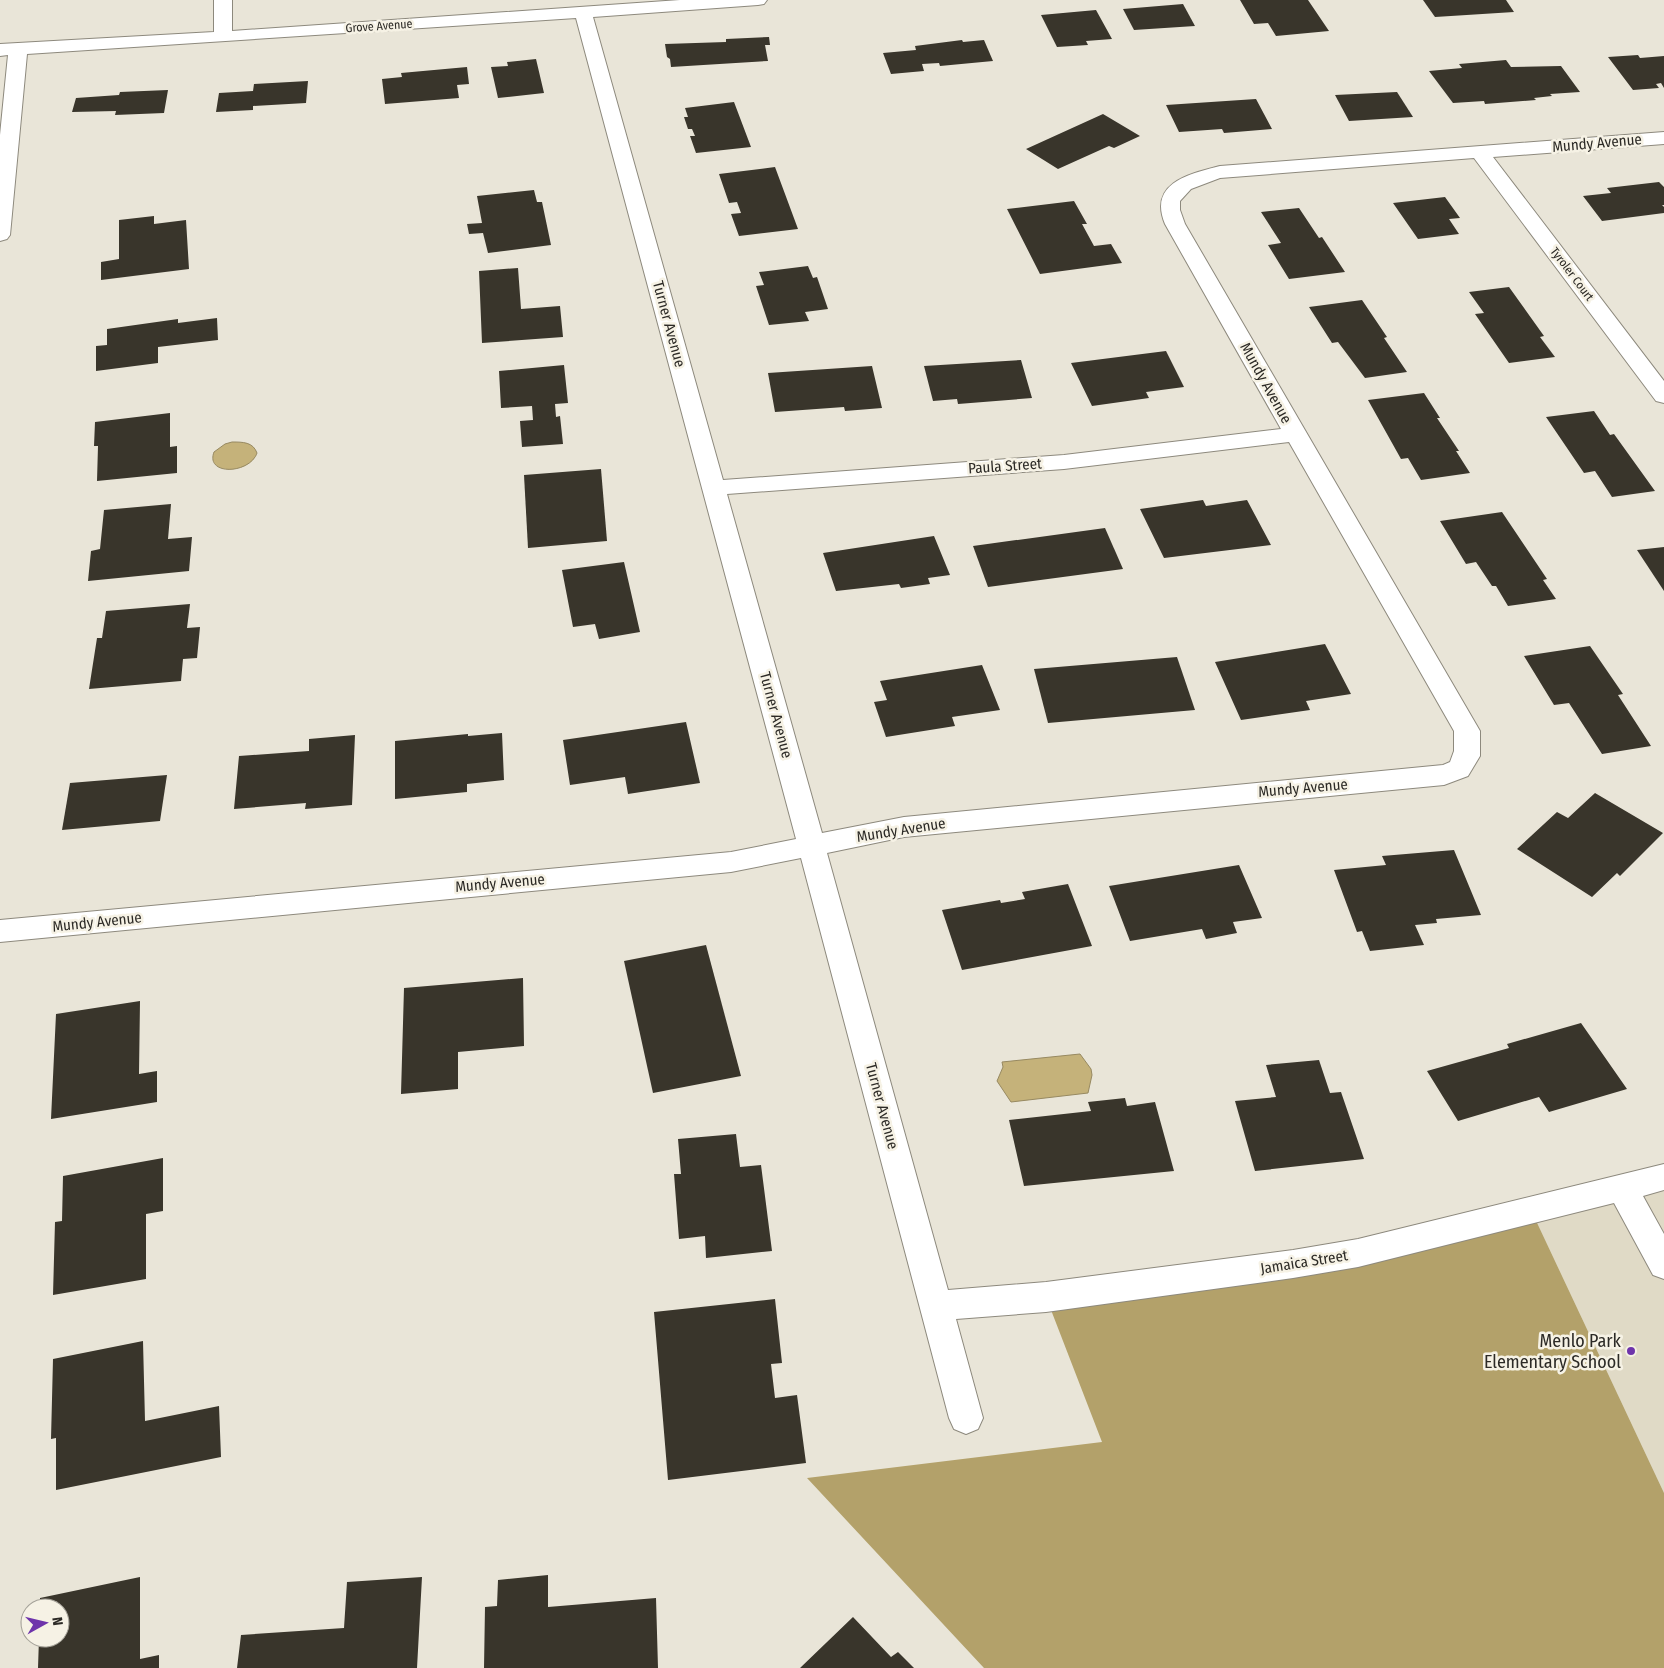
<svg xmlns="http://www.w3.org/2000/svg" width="1664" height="1668" viewBox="0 0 1664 1668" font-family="'Fira Sans Condensed',sans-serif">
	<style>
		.built { fill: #e0dac6 }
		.forest { fill: #b3a16a }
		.water { fill: #c5b27a; stroke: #978961 }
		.building { fill: #39352b }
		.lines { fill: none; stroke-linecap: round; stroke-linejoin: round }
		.minor-casing { stroke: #8d897d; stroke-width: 2 }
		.minor { fill: #fff; fill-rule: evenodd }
		.poi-dot { fill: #6e34ab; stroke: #f6f2e5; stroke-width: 2 }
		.labels { text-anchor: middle; stroke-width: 5; stroke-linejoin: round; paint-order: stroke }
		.far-street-label { font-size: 12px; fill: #2c2a26; stroke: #f6f2e5 }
		.street-label { font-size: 15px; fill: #2c2a26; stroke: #f6f2e5 }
		.near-poi-label { font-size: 18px; fill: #2c2a26; stroke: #f6f2e5; text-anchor: end }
	</style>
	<rect width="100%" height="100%" fill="#e9e5d8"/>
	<!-- built -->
	<path class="built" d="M 1664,1175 L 1664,1493 L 1531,1210 Z"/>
	<!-- forest -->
	<path class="forest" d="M 1531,1210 L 1664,1493 L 1664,1668 L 984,1668 L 807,1478 L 1102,1442 L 1046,1297 Z"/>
	<!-- water -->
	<g class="water">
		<path d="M 232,442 C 243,442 253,442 257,453 C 250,474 205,476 214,452 L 225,444 Z"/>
		<path d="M 1080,1054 L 1091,1069 L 1092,1075 L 1088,1093 L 1011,1102 L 997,1081 L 1003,1067 L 1002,1062 Z"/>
	</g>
	<!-- building -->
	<g class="building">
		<path d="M 1240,0 L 1308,0 L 1329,31 L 1276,36 L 1268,23 L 1254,24 Z"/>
		<path d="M 1423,0 L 1506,0 L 1514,12 L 1435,17 Z"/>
		<path d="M 1183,4 L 1195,26 L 1134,30 L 1123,9 Z"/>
		<path d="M 1096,10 L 1112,39 L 1086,41 L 1088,45 L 1057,47 L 1041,15 Z"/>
		<path d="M 769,37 L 770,45 L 765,45 L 768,61 L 671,67 L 670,59 L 667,57 L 665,44 L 726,42 L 726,39 Z"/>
		<path d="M 962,40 L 963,42 L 984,40 L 993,61 L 940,66 L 939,63 L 922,64 L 924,71 L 891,74 L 883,53 L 916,50 L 915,46 Z"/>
		<path d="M 1638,55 L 1640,58 L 1664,56 L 1664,88 L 1661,83 L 1656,84 L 1659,88 L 1633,90 L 1608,57 Z"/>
		<path d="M 536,59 L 544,93 L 498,98 L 491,67 L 508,66 L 507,62 Z"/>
		<path d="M 1506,60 L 1511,67 L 1561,66 L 1580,92 L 1550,94 L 1552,96 L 1534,98 L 1536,100 L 1485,104 L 1484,101 L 1453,103 L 1429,71 L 1462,68 L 1459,64 Z"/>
		<path d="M 467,67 L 469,84 L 457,85 L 459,98 L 385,104 L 382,79 L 402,77 L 401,73 Z"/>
		<path d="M 308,81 L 306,103 L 253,106 L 253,110 L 216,112 L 219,93 L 253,91 L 254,84 Z"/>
		<path d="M 168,90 L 164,113 L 115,115 L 116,111 L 72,112 L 76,98 L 119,95 L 120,92 Z"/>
		<path d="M 1397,92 L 1413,117 L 1349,121 L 1335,95 Z"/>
		<path d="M 1256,99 L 1272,129 L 1224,133 L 1222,129 L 1179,132 L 1166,105 Z"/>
		<path d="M 734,102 L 751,147 L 696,153 L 690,136 L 695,136 L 692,129 L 688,129 L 684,117 L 688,117 L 685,108 Z"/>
		<path d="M 1103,114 L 1140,136 L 1114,148 L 1109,146 L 1058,169 L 1026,149 Z"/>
		<path d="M 775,167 L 798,229 L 739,236 L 731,214 L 741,213 L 737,202 L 729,203 L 719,174 Z"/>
		<path d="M 1659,182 L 1664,187 L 1664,205 L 1662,205 L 1664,207 L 1664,213 L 1602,221 L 1583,196 L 1611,193 L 1607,188 Z"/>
		<path d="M 534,190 L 537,202 L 542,202 L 551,245 L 488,253 L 483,233 L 469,234 L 467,224 L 482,223 L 477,196 Z"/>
		<path d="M 1445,197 L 1460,218 L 1449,219 L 1459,234 L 1418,239 L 1393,203 Z"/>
		<path d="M 1074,201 L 1087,224 L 1082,224 L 1094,246 L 1111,244 L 1122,263 L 1040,274 L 1007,209 Z"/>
		<path d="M 1299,208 L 1319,238 L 1322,237 L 1345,272 L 1289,279 L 1268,245 L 1281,243 L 1261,212 Z"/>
		<path d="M 154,216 L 154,224 L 186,220 L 189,269 L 101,280 L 101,262 L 119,259 L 119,220 Z"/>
		<path d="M 808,266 L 813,278 L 817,277 L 828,309 L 805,312 L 809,321 L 769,325 L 756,286 L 764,285 L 759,272 Z"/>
		<path d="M 518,268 L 521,309 L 560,306 L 563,337 L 482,343 L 479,271 Z"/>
		<path d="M 1509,287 L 1544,336 L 1540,337 L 1555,357 L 1509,363 L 1475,314 L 1484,313 L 1469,292 Z"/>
		<path d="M 1362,300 L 1387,337 L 1384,338 L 1407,372 L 1365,378 L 1338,342 L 1332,343 L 1309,307 Z"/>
		<path d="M 217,318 L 218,340 L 158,347 L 158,363 L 96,371 L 96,346 L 107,345 L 107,329 L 178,319 L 178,323 Z"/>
		<path d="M 1166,351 L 1184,387 L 1146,392 L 1149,398 L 1092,406 L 1071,363 Z"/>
		<path d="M 1021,360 L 1032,398 L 958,404 L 957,399 L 933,401 L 924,366 Z"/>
		<path d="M 564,365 L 568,403 L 555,404 L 556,417 L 560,416 L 563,444 L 522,447 L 520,421 L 533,420 L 532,406 L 501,408 L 499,371 Z"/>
		<path d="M 872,366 L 882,408 L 845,411 L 844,407 L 775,412 L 768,373 Z"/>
		<path d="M 1424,393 L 1440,418 L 1437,418 L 1459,451 L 1456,451 L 1470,473 L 1421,480 L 1408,458 L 1401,459 L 1368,400 Z"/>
		<path d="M 1594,411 L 1610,435 L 1614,434 L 1655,491 L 1612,497 L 1595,471 L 1584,473 L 1546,417 Z"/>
		<path d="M 170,413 L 170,447 L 177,446 L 177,473 L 97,481 L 98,446 L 94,446 L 95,422 Z"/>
		<path d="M 601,469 L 607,541 L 528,548 L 524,475 Z"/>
		<path d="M 1203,500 L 1206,506 L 1247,500 L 1271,545 L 1164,558 L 1140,509 Z"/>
		<path d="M 171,504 L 168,539 L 192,537 L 189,571 L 88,581 L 91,551 L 100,549 L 104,510 Z"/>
		<path d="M 1502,512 L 1547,579 L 1543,580 L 1556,599 L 1508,606 L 1496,586 L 1492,586 L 1476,562 L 1466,564 L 1440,521 Z"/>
		<path d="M 1105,528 L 1123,569 L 988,587 L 973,546 Z"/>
		<path d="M 934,536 L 950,575 L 928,578 L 930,584 L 901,588 L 899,584 L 836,591 L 823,553 Z"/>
		<path d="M 1664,547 L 1664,591 L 1637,550 Z"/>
		<path d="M 624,562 L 640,632 L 599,639 L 595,624 L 573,627 L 562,570 Z"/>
		<path d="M 190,604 L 187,628 L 200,627 L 197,658 L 183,659 L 181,681 L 89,689 L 97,638 L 102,638 L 106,611 Z"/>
		<path d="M 1325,644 L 1351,694 L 1306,701 L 1310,710 L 1241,720 L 1215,662 Z"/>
		<path d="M 1590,646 L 1623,694 L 1618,695 L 1651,746 L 1602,754 L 1569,703 L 1554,705 L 1524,656 Z"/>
		<path d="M 1177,657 L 1195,710 L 1048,723 L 1034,669 Z"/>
		<path d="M 982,665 L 1000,710 L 952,717 L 955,726 L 886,737 L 874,702 L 887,700 L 880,681 Z"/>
		<path d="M 686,722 L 700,783 L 628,794 L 625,777 L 570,785 L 563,740 Z"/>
		<path d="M 502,733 L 504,780 L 467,784 L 467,792 L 395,799 L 395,741 L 468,734 L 468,736 Z"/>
		<path d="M 355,735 L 352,805 L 305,809 L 306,803 L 234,809 L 239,756 L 309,751 L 309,739 Z"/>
		<path d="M 167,775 L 160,821 L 62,830 L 70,783 Z"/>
		<path d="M 1595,793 L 1663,833 L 1620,876 L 1617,873 L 1592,897 L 1517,849 L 1557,812 L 1568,818 Z"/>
		<path d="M 1454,850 L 1481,915 L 1436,919 L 1437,923 L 1415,925 L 1424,945 L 1370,951 L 1362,931 L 1357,932 L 1334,870 L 1386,865 L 1382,856 Z"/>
		<path d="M 1239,865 L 1262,918 L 1233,922 L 1237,933 L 1206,939 L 1202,929 L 1130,941 L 1109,886 Z"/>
		<path d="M 1068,884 L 1092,946 L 962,970 L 942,910 L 1000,900 L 1001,903 L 1025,899 L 1022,892 Z"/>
		<path d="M 706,945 L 741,1076 L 653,1093 L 624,961 Z"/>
		<path d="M 523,978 L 524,1046 L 458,1052 L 458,1089 L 401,1094 L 404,988 Z"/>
		<path d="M 140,1001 L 139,1074 L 157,1071 L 157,1102 L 51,1119 L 56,1014 Z"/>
		<path d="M 1581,1023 L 1627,1089 L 1549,1112 L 1539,1097 L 1458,1121 L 1427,1071 L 1509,1048 L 1507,1044 Z"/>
		<path d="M 1319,1060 L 1330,1093 L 1341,1092 L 1364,1159 L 1255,1171 L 1235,1101 L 1276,1097 L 1266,1065 Z"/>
		<path d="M 1125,1098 L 1127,1106 L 1155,1102 L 1174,1171 L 1024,1186 L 1009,1120 L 1091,1111 L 1088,1102 Z"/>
		<path d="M 736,1134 L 740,1167 L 761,1165 L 772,1251 L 706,1258 L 705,1236 L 679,1239 L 674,1174 L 681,1174 L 678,1139 Z"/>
		<path d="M 163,1158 L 163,1211 L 146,1214 L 146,1279 L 53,1295 L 55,1222 L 62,1221 L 63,1176 Z"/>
		<path d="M 775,1299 L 782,1363 L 771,1364 L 775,1398 L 797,1395 L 806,1463 L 668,1480 L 654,1312 Z"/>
		<path d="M 143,1341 L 145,1421 L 219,1406 L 221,1457 L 56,1490 L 56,1438 L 51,1439 L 53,1359 Z"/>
		<path d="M 548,1575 L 548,1607 L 656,1598 L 658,1668 L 484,1668 L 485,1607 L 497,1606 L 498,1580 Z"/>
		<path d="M 140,1577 L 140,1659 L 159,1655 L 159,1668 L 38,1668 L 39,1638 L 60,1638 L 60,1608 L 40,1608 L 40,1598 Z"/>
		<path d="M 422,1577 L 417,1668 L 237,1668 L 241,1635 L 344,1628 L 347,1582 Z"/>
		<path d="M 853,1617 L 891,1657 L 898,1652 L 914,1668 L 800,1668 Z"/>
	</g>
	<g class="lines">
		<!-- minor casing -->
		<g class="minor-casing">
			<path id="minor" d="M 214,0 L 232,0 L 232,31 L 680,0 L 767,0 L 764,4 L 758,5 L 593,17 L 723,480 L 1064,455 L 1281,429 L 1165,224 C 1148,183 1189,174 1220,166 L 1664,132 L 1664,144 L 1493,157 L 1664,381 L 1664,403 L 1656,401 L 1474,158 L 1220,178 L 1191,189 L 1180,201 L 1180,210 L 1185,224 L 1480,731 L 1480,756 L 1468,776 L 1444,785 L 904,837 L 827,853 L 948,1290 L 1046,1282 L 1293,1250 L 1358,1239 L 1664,1164 L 1664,1190 L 1643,1196 L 1664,1234 L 1664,1279 L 1653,1275 L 1614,1203 L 1358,1267 L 1293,1278 L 1046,1312 L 956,1319 L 983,1418 L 978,1429 L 966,1434 L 954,1429 L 949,1418 L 801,858 L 731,872 L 0,942 L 0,920 L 731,852 L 796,839 L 576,18 L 27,54 L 10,235 L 7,239 L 0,241 L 0,135 L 8,55 L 0,56 L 0,44 L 214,32 ZM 1289,442 L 1454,731 L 1454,751 L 1450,762 L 1443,765 L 904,817 L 822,833 L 727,494 L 1064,469 Z"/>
		</g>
		<!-- minor -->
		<use href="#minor" class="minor"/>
	</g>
	<!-- markers -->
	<circle class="poi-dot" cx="1631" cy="1351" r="5"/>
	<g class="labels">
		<!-- far-street labels -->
		<g class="far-street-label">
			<text transform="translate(379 26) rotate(-4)" y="4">Grove Avenue</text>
			<text transform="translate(1572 274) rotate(53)" y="4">Tyroler Court</text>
		</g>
		<!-- street labels -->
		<g class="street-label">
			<text transform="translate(1597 143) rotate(-5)" y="5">Mundy Avenue</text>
			<text transform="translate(669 324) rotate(75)" y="5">Turner Avenue</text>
			<text transform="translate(1266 383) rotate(61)" y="5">Mundy Avenue</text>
			<text transform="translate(1005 466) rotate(-4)" y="5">Paula Street</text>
			<text transform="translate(776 715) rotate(75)" y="5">Turner Avenue</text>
			<text transform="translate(1303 788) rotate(-5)" y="5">Mundy Avenue</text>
			<text transform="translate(901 830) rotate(-9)" y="5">Mundy Avenue</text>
			<text transform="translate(500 883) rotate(-5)" y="5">Mundy Avenue</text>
			<text transform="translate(97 922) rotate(-6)" y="5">Mundy Avenue</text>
			<text transform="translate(882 1106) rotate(75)" y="5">Turner Avenue</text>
			<text transform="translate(1304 1262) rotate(-9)" y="5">Jamaica Street</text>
		</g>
		<!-- near-poi labels -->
		<g class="near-poi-label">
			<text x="1621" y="1347">Menlo Park<tspan x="1621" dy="21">Elementary School</tspan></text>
		</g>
	</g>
	<!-- north arrow -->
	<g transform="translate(45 1623) rotate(82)"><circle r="24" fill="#f6f2e5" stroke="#a5a299"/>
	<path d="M0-4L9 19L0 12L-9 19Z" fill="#6e34ab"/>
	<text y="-8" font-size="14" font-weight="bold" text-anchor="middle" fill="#2c2a26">N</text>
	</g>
</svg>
